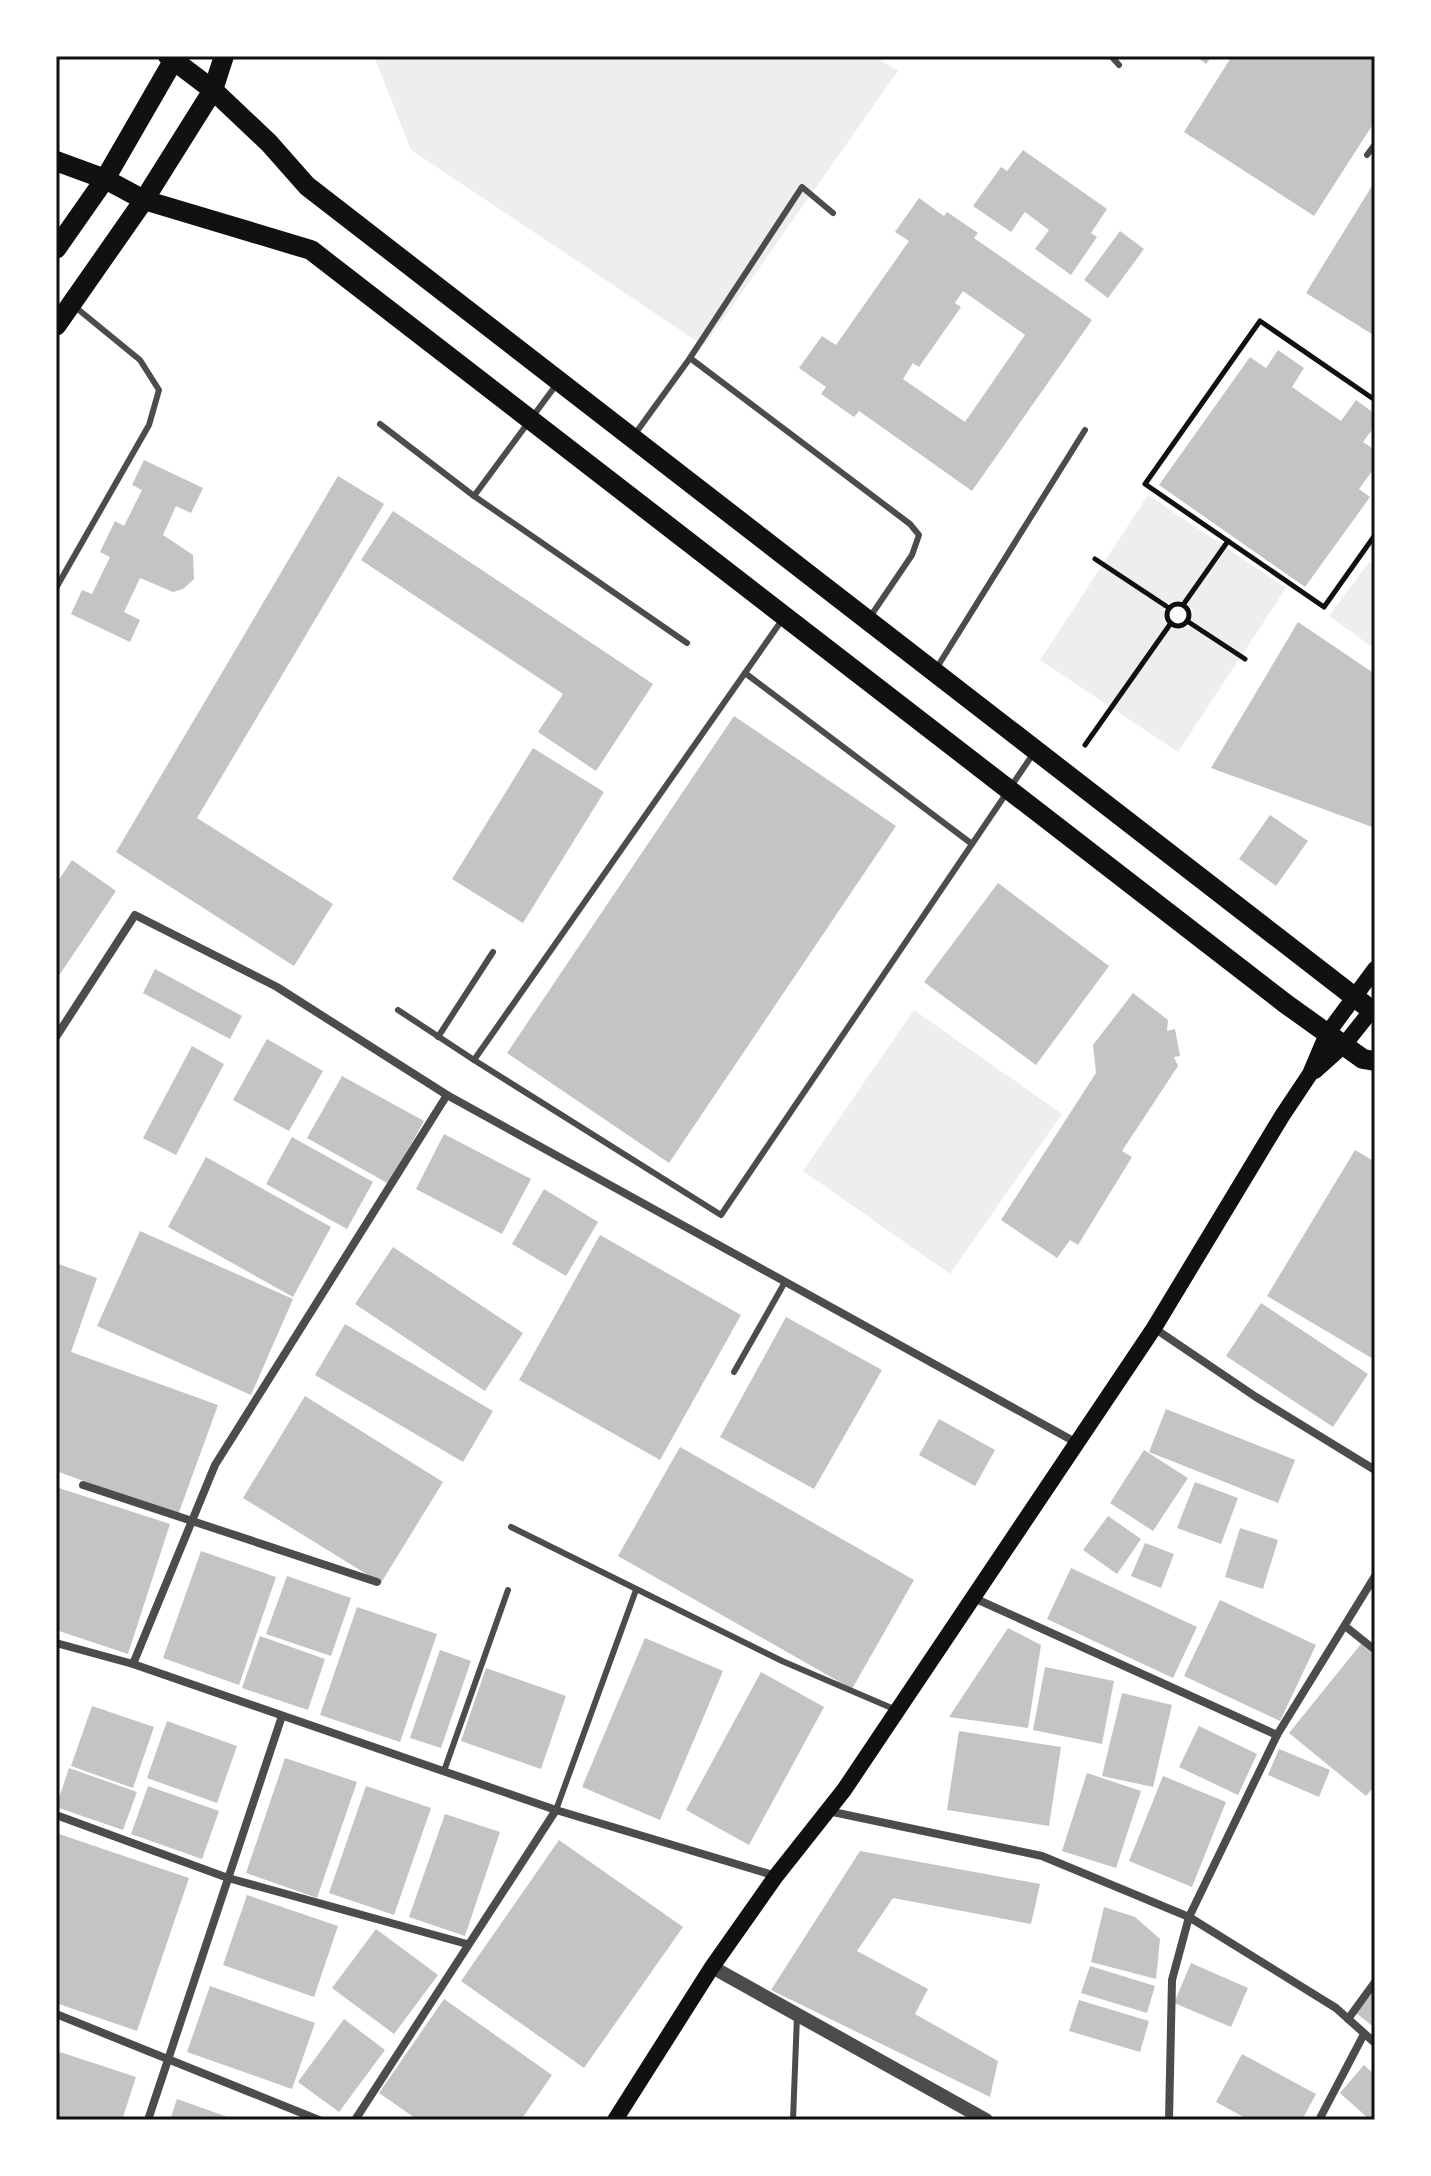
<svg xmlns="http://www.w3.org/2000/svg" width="1431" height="2176" viewBox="0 0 1431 2176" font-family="Jost,sans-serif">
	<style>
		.green { fill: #eee; fill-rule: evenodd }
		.building { fill: #c4c4c4; fill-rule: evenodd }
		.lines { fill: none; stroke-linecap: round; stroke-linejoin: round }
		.path { stroke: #111; stroke-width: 5 }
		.service { stroke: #4c4c4c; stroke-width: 6 }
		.minor { stroke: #4c4c4c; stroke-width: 8 }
		.tertiary { stroke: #4c4c4c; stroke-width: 14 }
		.secondary { stroke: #111; stroke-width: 16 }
		.primary { stroke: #111; stroke-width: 20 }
		.neatline { fill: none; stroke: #111; stroke-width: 3 }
	</style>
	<rect width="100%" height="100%" fill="#fff"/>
	<!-- green -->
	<g class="green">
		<path d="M 374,56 L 873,56 L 898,71 L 704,346 L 411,150 Z"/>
		<path d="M 1148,495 L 1286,588 L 1178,752 L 1040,660 ZM 1172,601 L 1185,601 L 1193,611 L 1191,624 L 1183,629 L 1171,629 L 1163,619 L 1165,606 Z"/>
		<path d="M 1369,562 L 1375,566 L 1375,649 L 1329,616 Z"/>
		<path d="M 914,1010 L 1062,1114 L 950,1274 L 803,1171 Z"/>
	</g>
	<!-- building -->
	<g class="building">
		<path d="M 1196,56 L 1212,56 L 1206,64 Z"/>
		<path d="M 1232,56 L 1375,56 L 1375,121 L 1314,216 L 1184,132 Z"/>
		<path d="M 1023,150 L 1107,209 L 1091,233 L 1097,237 L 1071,275 L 1035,249 L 1049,230 L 1025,212 L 1011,232 L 973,206 L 1001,167 L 1007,171 Z"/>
		<path d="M 1375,181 L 1375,336 L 1306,293 Z"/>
		<path d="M 919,198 L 944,216 L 947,212 L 978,233 L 974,238 L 1092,320 L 972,491 L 859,411 L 854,417 L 821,394 L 826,387 L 799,368 L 822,336 L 836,345 L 909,241 L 895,232 ZM 963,291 L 1025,335 L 965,422 L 903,379 L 913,363 L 919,367 L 961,307 L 955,303 Z"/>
		<path d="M 1120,231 L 1144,249 L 1108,298 L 1084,280 Z"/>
		<path d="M 1278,350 L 1304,368 L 1292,387 L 1341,421 L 1356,400 L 1375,414 L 1375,426 L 1363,442 L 1375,450 L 1375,467 L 1359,489 L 1370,497 L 1305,587 L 1159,485 L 1250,357 L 1266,368 Z"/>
		<path d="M 144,460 L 203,488 L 191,513 L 176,506 L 163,535 L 193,555 L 194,579 L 183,589 L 173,592 L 140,578 L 124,612 L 140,620 L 130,642 L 71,614 L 82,590 L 92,594 L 110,557 L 100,552 L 115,521 L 124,526 L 142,490 L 132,485 Z"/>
		<path d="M 338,476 L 384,504 L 197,818 L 333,904 L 294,966 L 116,852 Z"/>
		<path d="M 393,511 L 653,684 L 596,771 L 538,732 L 563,694 L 361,560 Z"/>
		<path d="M 1298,622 L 1375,674 L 1375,828 L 1211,768 Z"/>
		<path d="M 734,716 L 896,826 L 669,1163 L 507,1053 Z"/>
		<path d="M 533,748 L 604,792 L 523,923 L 452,879 Z"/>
		<path d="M 1270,815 L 1308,841 L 1276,886 L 1239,859 Z"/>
		<path d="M 72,860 L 116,891 L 56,980 L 56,884 Z"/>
		<path d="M 998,883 L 1109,966 L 1036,1065 L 924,982 Z"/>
		<path d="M 155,969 L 242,1016 L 230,1039 L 143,993 Z"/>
		<path d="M 1133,993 L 1168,1020 L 1167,1031 L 1175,1029 L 1180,1056 L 1174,1057 L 1178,1066 L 1122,1151 L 1132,1157 L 1078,1245 L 1070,1240 L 1057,1258 L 1001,1220 L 1096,1073 L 1093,1045 Z"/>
		<path d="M 267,1039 L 323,1071 L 289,1131 L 233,1100 Z"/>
		<path d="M 192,1046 L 224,1064 L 176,1155 L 143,1138 Z"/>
		<path d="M 342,1076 L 424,1121 L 389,1184 L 307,1138 Z"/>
		<path d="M 444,1134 L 531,1179 L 502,1234 L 416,1189 Z"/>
		<path d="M 292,1137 L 373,1182 L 347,1229 L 266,1184 Z"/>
		<path d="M 1355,1150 L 1375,1162 L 1375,1360 L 1267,1296 Z"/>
		<path d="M 206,1157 L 331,1227 L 293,1297 L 168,1227 Z"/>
		<path d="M 544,1189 L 598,1222 L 566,1276 L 512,1244 Z"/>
		<path d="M 140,1231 L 293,1299 L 251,1395 L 97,1326 Z"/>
		<path d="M 600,1235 L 741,1315 L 660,1460 L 519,1380 Z"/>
		<path d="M 393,1247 L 523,1333 L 485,1391 L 355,1304 Z"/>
		<path d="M 56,1263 L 97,1278 L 71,1352 L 218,1405 L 178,1515 L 56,1471 Z"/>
		<path d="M 1261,1303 L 1368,1374 L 1333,1427 L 1226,1356 Z"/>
		<path d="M 786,1317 L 882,1370 L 814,1489 L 720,1437 Z"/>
		<path d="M 345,1324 L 493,1411 L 463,1462 L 315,1375 Z"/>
		<path d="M 305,1396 L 443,1482 L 381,1583 L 243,1498 Z"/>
		<path d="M 1166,1409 L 1295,1460 L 1278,1503 L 1149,1452 Z"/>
		<path d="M 939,1419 L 995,1450 L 975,1486 L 919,1455 Z"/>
		<path d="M 680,1447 L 914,1580 L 852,1689 L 618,1556 Z"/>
		<path d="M 1144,1450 L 1188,1478 L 1153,1531 L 1110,1503 Z"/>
		<path d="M 1195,1482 L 1238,1498 L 1221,1544 L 1177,1528 Z"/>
		<path d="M 56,1487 L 170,1524 L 128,1654 L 56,1630 Z"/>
		<path d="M 1108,1516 L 1141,1539 L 1117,1574 L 1083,1550 Z"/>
		<path d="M 1240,1528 L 1278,1540 L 1263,1589 L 1225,1577 Z"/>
		<path d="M 1145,1543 L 1174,1554 L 1161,1588 L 1131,1576 Z"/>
		<path d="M 201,1551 L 276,1577 L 239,1685 L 163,1658 Z"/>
		<path d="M 1071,1568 L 1197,1627 L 1173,1678 L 1047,1619 Z"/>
		<path d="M 287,1576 L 351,1598 L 331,1656 L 266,1634 Z"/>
		<path d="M 1220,1600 L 1316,1645 L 1280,1721 L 1184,1676 Z"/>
		<path d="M 357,1607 L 437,1634 L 400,1742 L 320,1715 Z"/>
		<path d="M 1008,1628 L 1041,1645 L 1028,1728 L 949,1717 Z"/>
		<path d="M 260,1636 L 325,1659 L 308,1710 L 242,1688 Z"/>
		<path d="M 645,1638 L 723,1671 L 660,1820 L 582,1787 Z"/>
		<path d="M 1361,1644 L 1375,1656 L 1375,1785 L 1366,1796 L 1289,1733 Z"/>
		<path d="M 440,1650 L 471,1661 L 441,1748 L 410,1738 Z"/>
		<path d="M 1045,1667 L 1114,1681 L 1102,1744 L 1033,1730 Z"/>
		<path d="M 486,1668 L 566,1696 L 541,1769 L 461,1741 Z"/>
		<path d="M 761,1672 L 824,1707 L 749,1845 L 686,1810 Z"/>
		<path d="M 1122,1693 L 1172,1705 L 1153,1787 L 1102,1776 Z"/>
		<path d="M 92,1706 L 154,1727 L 133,1788 L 71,1766 Z"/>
		<path d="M 167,1721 L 237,1746 L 217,1803 L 147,1778 Z"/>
		<path d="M 1199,1726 L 1257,1754 L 1238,1795 L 1179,1767 Z"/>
		<path d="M 959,1731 L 1061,1747 L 1049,1826 L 947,1810 Z"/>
		<path d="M 1279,1749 L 1330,1770 L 1319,1797 L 1268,1775 Z"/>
		<path d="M 285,1758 L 357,1782 L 317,1898 L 246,1873 Z"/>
		<path d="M 69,1768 L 137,1792 L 123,1830 L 56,1807 Z"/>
		<path d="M 1087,1773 L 1141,1791 L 1116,1868 L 1062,1851 Z"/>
		<path d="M 1163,1776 L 1226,1802 L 1192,1887 L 1129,1861 Z"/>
		<path d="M 148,1786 L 219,1811 L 202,1859 L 131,1834 Z"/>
		<path d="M 366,1786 L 431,1808 L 394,1915 L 329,1893 Z"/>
		<path d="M 445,1814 L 500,1832 L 465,1936 L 409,1917 Z"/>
		<path d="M 56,1833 L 189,1878 L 137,2031 L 56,2003 Z"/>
		<path d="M 559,1840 L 683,1927 L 584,2068 L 461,1981 Z"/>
		<path d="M 860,1851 L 1040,1884 L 1031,1924 L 893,1898 L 857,1951 L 928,1989 L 915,2014 L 998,2061 L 990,2097 L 771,1990 Z"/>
		<path d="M 247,1895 L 338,1926 L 314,1997 L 223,1965 Z"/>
		<path d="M 1104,1907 L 1135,1917 L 1160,1939 L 1156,1979 L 1091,1962 Z"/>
		<path d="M 376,1929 L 438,1975 L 394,2034 L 332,1988 Z"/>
		<path d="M 1191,1963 L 1248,1988 L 1231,2027 L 1174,2003 Z"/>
		<path d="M 1090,1966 L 1155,1986 L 1147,2013 L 1081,1993 Z"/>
		<path d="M 210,1986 L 315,2023 L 292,2089 L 187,2052 Z"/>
		<path d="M 1375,1990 L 1375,2028 L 1356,2013 Z"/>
		<path d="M 444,1999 L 552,2075 L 521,2120 L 418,2120 L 379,2093 Z"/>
		<path d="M 1079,2000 L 1149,2021 L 1140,2052 L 1069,2031 Z"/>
		<path d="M 344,2019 L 385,2050 L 339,2112 L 298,2082 Z"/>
		<path d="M 60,2052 L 136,2077 L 122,2120 L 56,2120 L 56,2064 Z"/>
		<path d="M 1242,2054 L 1316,2094 L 1302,2120 L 1249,2120 L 1216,2102 Z"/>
		<path d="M 1364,2065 L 1375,2075 L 1375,2120 L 1370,2120 L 1340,2093 Z"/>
		<path d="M 177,2099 L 236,2120 L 170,2120 Z"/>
	</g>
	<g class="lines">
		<!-- path -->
		<g class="path">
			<path d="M 1375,400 L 1260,321 L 1145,484 L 1324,607 L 1375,535"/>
			<path d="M 1095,559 L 1169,608"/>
			<circle cx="1178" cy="615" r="11"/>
			<path d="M 1183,605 L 1228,541"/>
			<path d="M 1187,621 L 1245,659"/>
			<path d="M 1085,745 L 1171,623"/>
		</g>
		<!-- service -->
		<g class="service">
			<path d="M 1111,56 L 1119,65"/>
			<path d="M 1367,155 L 1375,144"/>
			<path d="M 690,358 L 910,524 L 919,535 L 912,555 L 870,617"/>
			<path d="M 380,424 L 474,496 L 556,385"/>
			<path d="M 635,434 L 690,358 L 802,187 L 833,213"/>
			<path d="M 474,496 L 687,643"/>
			<path d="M 56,588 L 149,425 L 159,390 L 140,360 L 74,306"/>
			<path d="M 782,620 L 474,1060 L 721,1215 L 1033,754"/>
			<path d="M 936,669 L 1085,430"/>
			<path d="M 745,673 L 972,844"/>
			<path d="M 398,1010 L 474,1060"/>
			<path d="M 438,1037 L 493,952"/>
			<path d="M 734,1372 L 785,1282"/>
			<path d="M 511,1527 L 782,1661 L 894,1709"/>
			<path d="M 444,1771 L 508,1590"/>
			<path d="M 556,1810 L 636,1590"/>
			<path d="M 793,2120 L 797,2016"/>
		</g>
		<!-- minor -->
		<g class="minor">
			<path d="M 56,1037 L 135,915 L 277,987 L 447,1095 L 1077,1443"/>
			<path d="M 1154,1328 L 1256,1397 L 1375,1470"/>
			<path d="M 83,1485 L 377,1582"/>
			<path d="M 974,1598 L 1277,1735"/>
			<path d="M 1345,1626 L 1375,1650"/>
			<path d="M 56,1643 L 133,1664 L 556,1810 L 776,1876"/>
			<path d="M 133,1664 L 215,1465 L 447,1095"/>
			<path d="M 828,1811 L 1042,1856 L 1189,1917 L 1277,1735 L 1375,1576"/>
			<path d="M 56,1815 L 228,1878 L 467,1944"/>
			<path d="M 56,2014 L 319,2120"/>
			<path d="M 1348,2019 L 1375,1982"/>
			<path d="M 148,2120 L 282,1716"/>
			<path d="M 355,2120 L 556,1810"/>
			<path d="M 1169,2120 L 1172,1980 L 1189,1917 L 1336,2008 L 1375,2043"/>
			<path d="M 1319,2120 L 1364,2034"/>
		</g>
		<!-- tertiary -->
		<path class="tertiary" d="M 712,1967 L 986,2120"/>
		<!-- secondary -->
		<g class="secondary">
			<path d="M 1315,1071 L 1344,1045 L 1375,1006"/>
			<path d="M 615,2120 L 712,1967 L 776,1876 L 844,1790 L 1154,1328 L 1282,1116 L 1310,1074 L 1327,1034 L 1375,969"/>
		</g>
		<!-- primary -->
		<g class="primary">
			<path d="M 168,56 L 213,90 L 269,143 L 307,186 L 1375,1013"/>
			<path d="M 56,161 L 105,179 L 144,200 L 311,250 L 1286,1004 L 1363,1059 L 1375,1061"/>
			<path d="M 56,249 L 105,179 L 176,56"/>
			<path d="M 56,326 L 144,200 L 213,90 L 224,56"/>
		</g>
	</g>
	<!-- border -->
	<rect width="1431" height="2176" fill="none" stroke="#ffffff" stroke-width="116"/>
	<rect x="58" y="58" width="1315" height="2060" class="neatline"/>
</svg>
